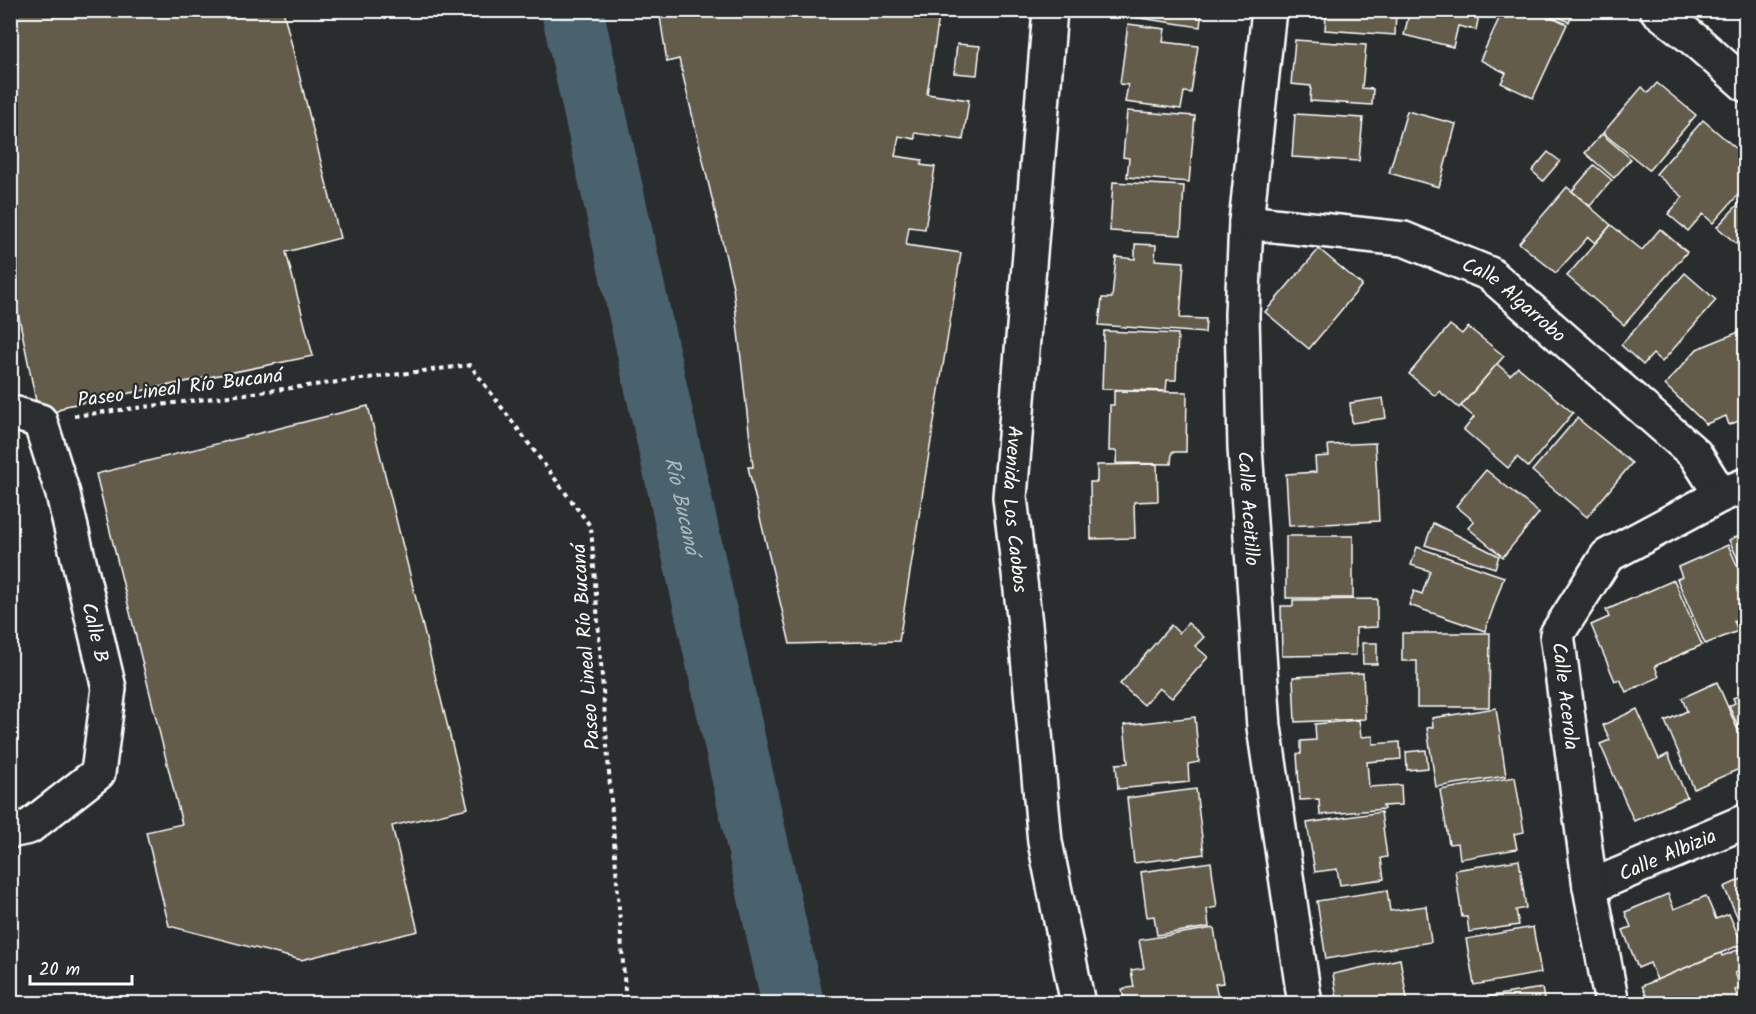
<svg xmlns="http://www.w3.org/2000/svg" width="1756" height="1014" viewBox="0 0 1756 1014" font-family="Kalam,sans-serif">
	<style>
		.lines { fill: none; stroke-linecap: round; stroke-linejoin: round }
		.river { stroke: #48626d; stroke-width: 62 }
		.building { fill: #635c4c; stroke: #fff; stroke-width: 1.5 }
		.minor-casing { stroke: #fff; stroke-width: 38 }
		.path { stroke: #fff; stroke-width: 4; stroke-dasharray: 4.5 4.5; stroke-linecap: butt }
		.minor { stroke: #2a2d2e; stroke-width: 33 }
		.labels { text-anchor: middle; stroke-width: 4.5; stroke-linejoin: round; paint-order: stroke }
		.street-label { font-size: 20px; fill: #fff; stroke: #2a2d2e }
		.water-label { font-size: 21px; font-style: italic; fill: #adb8bd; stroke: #2a2d2e }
	</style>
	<rect width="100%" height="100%" fill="#2a2d2e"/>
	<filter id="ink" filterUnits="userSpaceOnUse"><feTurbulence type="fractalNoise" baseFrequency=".0167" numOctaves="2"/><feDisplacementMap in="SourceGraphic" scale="12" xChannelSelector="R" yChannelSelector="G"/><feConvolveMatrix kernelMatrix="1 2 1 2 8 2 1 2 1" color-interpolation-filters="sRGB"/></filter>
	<g filter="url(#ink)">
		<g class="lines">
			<!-- river -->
			<path class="river" id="s1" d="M 572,10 L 793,1004"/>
		</g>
		<!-- building -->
		<g class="building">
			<path d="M 10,10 L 283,10 L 340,238 L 286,252 L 313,356 L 66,406 L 40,421 L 10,273 Z"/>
			<path d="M 659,10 L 940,10 L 927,94 L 969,100 L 963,140 L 915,133 L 915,139 L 899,136 L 895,156 L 922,160 L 921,165 L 935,167 L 925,229 L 909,227 L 906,245 L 961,253 L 899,641 L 790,644 L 748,467 L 753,467 L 733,287 L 679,59 L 667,62 Z"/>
			<path d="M 1128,10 L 1202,10 L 1200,27 L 1127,16 Z"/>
			<path d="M 1308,10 L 1396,10 L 1395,35 L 1325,30 L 1326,15 L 1308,14 Z"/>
			<path d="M 1410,10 L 1480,10 L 1476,30 L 1458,26 L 1453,47 L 1404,35 Z"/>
			<path d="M 1503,10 L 1537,10 L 1567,24 L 1533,98 L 1501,83 L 1506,73 L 1480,60 Z"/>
			<path d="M 1543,10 L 1574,10 L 1569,22 Z"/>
			<path d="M 1128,24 L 1165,29 L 1163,42 L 1198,46 L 1191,93 L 1184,92 L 1181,109 L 1125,102 L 1128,85 L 1120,84 Z"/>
			<path d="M 1295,40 L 1366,45 L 1362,88 L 1373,89 L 1372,105 L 1310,101 L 1311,86 L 1291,84 Z"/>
			<path d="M 957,44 L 980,46 L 977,75 L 954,73 Z"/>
			<path d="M 1657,83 L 1696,115 L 1649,170 L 1603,133 L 1642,87 L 1648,93 Z"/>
			<path d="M 1127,111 L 1195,116 L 1189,182 L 1127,177 L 1129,158 L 1123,157 Z"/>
			<path d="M 1407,111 L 1456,124 L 1439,187 L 1389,173 Z"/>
			<path d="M 1295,114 L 1363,118 L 1359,161 L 1292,157 Z"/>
			<path d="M 1703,120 L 1746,157 L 1746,163 L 1742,168 L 1746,170 L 1746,186 L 1713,223 L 1703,214 L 1688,231 L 1668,214 L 1683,197 L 1656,174 Z"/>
			<path d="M 1602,134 L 1631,159 L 1614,178 L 1585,153 Z"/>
			<path d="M 1548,152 L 1560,161 L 1543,181 L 1532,171 Z"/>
			<path d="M 1594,165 L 1612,180 L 1590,206 L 1572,191 Z"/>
			<path d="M 1113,182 L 1184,186 L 1181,235 L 1110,231 Z"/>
			<path d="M 1567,187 L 1611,225 L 1595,243 L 1588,237 L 1556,273 L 1519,243 Z"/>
			<path d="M 1746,196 L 1746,252 L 1717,227 Z"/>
			<path d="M 1611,225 L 1642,250 L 1660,229 L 1687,252 L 1624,325 L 1567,276 Z"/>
			<path d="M 1135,244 L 1156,245 L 1155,260 L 1184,262 L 1180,318 L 1206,319 L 1205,333 L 1099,325 L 1102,298 L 1112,298 L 1116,257 L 1135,259 Z"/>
			<path d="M 1319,249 L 1362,285 L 1309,349 L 1265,312 Z"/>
			<path d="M 1685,273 L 1716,300 L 1662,362 L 1653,354 L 1643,365 L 1621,345 Z"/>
			<path d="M 1450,325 L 1462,334 L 1468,327 L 1504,356 L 1459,408 L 1439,391 L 1435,396 L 1409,374 Z"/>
			<path d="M 1746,329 L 1746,418 L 1729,425 L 1726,416 L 1706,424 L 1665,385 L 1697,349 Z"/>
			<path d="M 1104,331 L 1178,334 L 1176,380 L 1167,380 L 1166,391 L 1102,389 Z"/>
			<path d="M 1497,364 L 1510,375 L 1518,367 L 1573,413 L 1528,467 L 1517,457 L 1508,468 L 1464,430 L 1474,417 L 1461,406 Z"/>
			<path d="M 1114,391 L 1187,392 L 1186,452 L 1172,452 L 1171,464 L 1116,463 L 1117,451 L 1109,451 L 1110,405 L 1114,405 Z"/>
			<path d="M 1383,398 L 1386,418 L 1352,423 L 1350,403 Z"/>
			<path d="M 368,406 L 468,808 L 392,826 L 418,931 L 301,960 L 169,926 L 146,832 L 182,824 L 96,474 Z"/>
			<path d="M 1577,418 L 1632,463 L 1587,517 L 1532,471 Z"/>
			<path d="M 1375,443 L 1379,521 L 1289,526 L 1286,474 L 1316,472 L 1315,457 L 1329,456 L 1328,445 Z"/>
			<path d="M 1157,464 L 1158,501 L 1134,502 L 1135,538 L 1091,539 L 1090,482 L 1097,482 L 1097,465 Z"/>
			<path d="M 1486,470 L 1539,513 L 1503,557 L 1468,528 L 1474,521 L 1456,506 Z"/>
			<path d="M 1433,523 L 1499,556 L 1495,568 L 1425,545 Z"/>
			<path d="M 1746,532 L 1746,577 L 1729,540 Z"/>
			<rect x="1286" y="536" width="67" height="62"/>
			<path d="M 1728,545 L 1746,585 L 1746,615 L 1734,621 L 1738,631 L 1705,644 L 1677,579 L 1682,577 L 1678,567 Z"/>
			<path d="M 1417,547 L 1504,577 L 1485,631 L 1409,605 L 1414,591 L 1422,594 L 1430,571 L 1411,565 Z"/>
			<path d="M 1674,580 L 1702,645 L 1655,666 L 1659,677 L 1626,692 L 1620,679 L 1615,681 L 1591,625 L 1609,617 L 1606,610 Z"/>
			<path d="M 1377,599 L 1377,627 L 1356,628 L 1356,655 L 1282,656 L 1281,606 L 1293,606 L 1293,600 Z"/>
			<path d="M 1188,623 L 1204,637 L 1195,646 L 1208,657 L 1172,698 L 1159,688 L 1144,705 L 1120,684 L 1171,625 L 1179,633 Z"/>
			<path d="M 1402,633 L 1490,633 L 1489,707 L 1417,707 L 1417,661 L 1402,661 Z"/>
			<path d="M 1362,643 L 1377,643 L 1377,664 L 1363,664 Z"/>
			<path d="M 1363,673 L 1365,719 L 1295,722 L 1293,677 Z"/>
			<path d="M 1717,682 L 1746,749 L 1746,766 L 1694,789 L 1665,721 L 1687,711 L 1682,698 Z"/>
			<path d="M 1746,693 L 1746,744 L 1729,706 L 1735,703 L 1733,698 Z"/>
			<path d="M 1496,708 L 1506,776 L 1436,787 L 1427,728 L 1433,727 L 1432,718 Z"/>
			<path d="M 1637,709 L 1659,759 L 1668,754 L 1687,797 L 1634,821 L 1600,744 L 1610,740 L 1603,725 Z"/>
			<path d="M 1195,717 L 1199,762 L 1188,764 L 1189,782 L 1118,789 L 1116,764 L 1128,763 L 1124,725 Z"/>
			<path d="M 1359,720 L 1361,737 L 1373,736 L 1373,744 L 1400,742 L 1401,759 L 1367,762 L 1369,787 L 1401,785 L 1402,805 L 1383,806 L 1384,809 L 1320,815 L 1319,799 L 1300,800 L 1297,754 L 1301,754 L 1301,741 L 1316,740 L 1315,724 Z"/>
			<path d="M 1426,750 L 1428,768 L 1407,770 L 1406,752 Z"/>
			<path d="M 1515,777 L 1524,832 L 1514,834 L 1517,849 L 1460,859 L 1458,843 L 1449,844 L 1440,790 Z"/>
			<path d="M 1196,789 L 1204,854 L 1134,863 L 1127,798 Z"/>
			<path d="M 1381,812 L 1387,857 L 1381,858 L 1384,879 L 1340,885 L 1337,869 L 1315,872 L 1307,823 Z"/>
			<path d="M 1519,860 L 1526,908 L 1516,910 L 1519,925 L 1469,932 L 1467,917 L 1462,917 L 1455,870 Z"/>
			<path d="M 1211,862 L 1217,907 L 1207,909 L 1209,927 L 1157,935 L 1154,916 L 1147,917 L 1141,872 Z"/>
			<path d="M 1746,877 L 1746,936 L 1724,887 Z"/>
			<path d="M 1387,890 L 1390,911 L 1426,906 L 1431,942 L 1326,959 L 1317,901 Z"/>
			<path d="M 1668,894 L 1674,909 L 1706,896 L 1716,919 L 1729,914 L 1742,944 L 1657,980 L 1650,963 L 1638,968 L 1623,930 L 1631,927 L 1625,912 Z"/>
			<path d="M 1533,927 L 1541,973 L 1474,985 L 1466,939 Z"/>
			<path d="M 1214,928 L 1223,983 L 1215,984 L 1218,997 L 1180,1004 L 1125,1004 L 1122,989 L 1134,987 L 1131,970 L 1144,968 L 1139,940 Z"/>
			<path d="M 1745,947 L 1746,969 L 1735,973 L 1741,988 L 1735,990 L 1740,1004 L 1650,1004 L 1642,986 L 1721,953 L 1722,956 Z"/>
			<path d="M 1400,959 L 1408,1004 L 1338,1004 L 1333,974 Z"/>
			<path d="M 1542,988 L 1545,1004 L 1472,1004 L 1471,999 Z"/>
		</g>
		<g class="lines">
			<!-- minor casing -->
			<g class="minor-casing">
				<g id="minor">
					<path id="s2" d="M 1050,10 L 1010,497 L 1025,624 L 1045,842 L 1078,1004"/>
					<path id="s3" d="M 1269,10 L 1246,222 L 1242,315 L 1245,448 L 1264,727 L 1305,1004"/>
					<path d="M 1657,10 L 1696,41 L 1746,85"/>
					<path id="s4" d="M 1246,222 L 1404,239 L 1490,274 L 1695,454 L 1721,495"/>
					<path id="s5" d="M 10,412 L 40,421 L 63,494 L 109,688 L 98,773 L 29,827 L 10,831"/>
					<path id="s6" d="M 1590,887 L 1746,821"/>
					<path d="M 1612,1004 L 1590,887 L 1557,634 L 1607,556 L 1721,495 L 1746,485"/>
				</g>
			</g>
			<!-- path -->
			<path class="path" d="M 74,416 L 470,365 L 591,527 L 626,1004"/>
			<!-- minor -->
			<use href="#minor" class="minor"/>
		</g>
	</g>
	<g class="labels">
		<!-- street labels -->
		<g class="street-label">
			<text dy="7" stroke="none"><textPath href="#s4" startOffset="286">Calle Algarrobo</textPath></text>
			<text transform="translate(180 387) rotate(-7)" y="7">Paseo Lineal Río Bucaná</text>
			<text dy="7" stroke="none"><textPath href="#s2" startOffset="501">Avenida Los Caobos</textPath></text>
			<text dy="7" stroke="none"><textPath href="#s3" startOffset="500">Calle Aceitillo</textPath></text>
			<text dy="7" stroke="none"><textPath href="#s5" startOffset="250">Calle B</textPath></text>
			<text transform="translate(585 647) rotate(-94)" y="7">Paseo Lineal Río Bucaná</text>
			<text transform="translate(1566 696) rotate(83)" y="7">Calle Acerola</text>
			<text dy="7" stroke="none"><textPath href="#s6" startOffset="84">Calle Albizia</textPath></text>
		</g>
		<!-- water labels -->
		<g class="water-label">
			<text dy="7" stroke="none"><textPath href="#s1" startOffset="508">Río Bucaná</textPath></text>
		</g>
	</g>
	<!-- margin -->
	<rect width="1756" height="1014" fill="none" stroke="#2a2d2e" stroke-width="36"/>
	<rect x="18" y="18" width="1720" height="978" fill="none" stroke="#fff" stroke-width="2" filter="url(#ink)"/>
	<!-- scale -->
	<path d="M30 975v9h102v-9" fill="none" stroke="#ffffff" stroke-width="3"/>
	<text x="39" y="975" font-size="18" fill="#ffffff" stroke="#2a2d2e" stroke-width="4.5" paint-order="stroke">20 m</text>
</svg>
